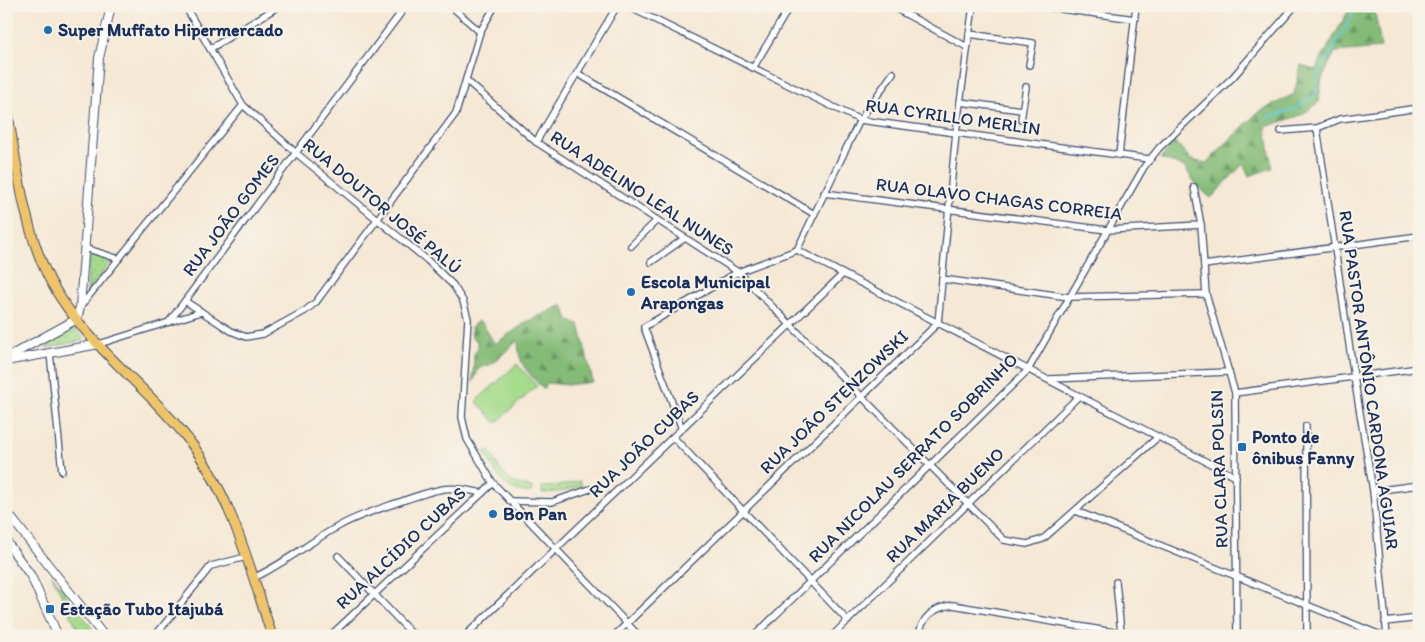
<svg xmlns="http://www.w3.org/2000/svg" width="1425" height="642" viewBox="0 0 1425 642" font-family="Itim,sans-serif">
	<style>
		.grass { fill: url(#grass-dots); stroke: #608574 }
		.forest { fill: url(#forest-firs); stroke: #50756a }
		.pitch { fill: #a5db8b; stroke: #608574 }
		.lines { fill: none; stroke-linecap: round; stroke-linejoin: round }
		.stream { stroke: #5ccad0; stroke-width: 2 }
		.minor-casing { stroke: #3c4b70; stroke-width: 8 }
		.tertiary-casing { stroke: #3c4b70; stroke-width: 10 }
		.primary-casing { stroke: #3c4b70; stroke-width: 11 }
		.minor { stroke: #fff; stroke-width: 5.5 }
		.tertiary { stroke: #fff; stroke-width: 8 }
		.primary { stroke: #efc469; stroke-width: 9 }
		.poi-dot { fill: #1f6fb2; stroke: #f7f3e8; stroke-width: 2 }
		.labels { text-anchor: middle; stroke-width: 4; stroke-linejoin: round; paint-order: stroke }
		.poi-label { font-size: 18px; font-weight: bold; fill: #1b2f5e; stroke: #f7f3e8; text-anchor: start }
		.street-label { font-size: 18px; fill: #1b2f5e; stroke: #f7f3e8 }
	</style>
	<defs>
		<pattern id="grass-dots" width="8" height="8" patternUnits="userSpaceOnUse" patternTransform="scale(1.25)"><rect width="8" height="8" fill="#a5db8b"/><path d="M2 2h.1M6 6h.1" fill="none" stroke="#8dbc7a" stroke-width="1.8" stroke-linecap="round"/></pattern>
		<pattern id="forest-firs" width="22" height="20" patternUnits="userSpaceOnUse" patternTransform="scale(1.25)"><rect width="22" height="20" fill="#84bb77"/><path d="M5 1l3.5 6h-7zM16 11l3.5 6h-7z" fill="#6b9865"/></pattern>
	</defs>
	<rect width="100%" height="100%" fill="#f7f3e8"/>
	<filter id="ink" filterUnits="userSpaceOnUse"><feTurbulence type="fractalNoise" baseFrequency=".02" numOctaves="2"/><feDisplacementMap in="SourceGraphic" scale="10" xChannelSelector="R" yChannelSelector="G"/><feConvolveMatrix kernelMatrix="1 2 1 2 8 2 1 2 1" color-interpolation-filters="sRGB"/></filter>
	<filter id="wash" filterUnits="userSpaceOnUse"><feTurbulence type="fractalNoise" baseFrequency=".0096" numOctaves="4" result="noise"/><feDisplacementMap in="SourceGraphic" scale="20" xChannelSelector="R" yChannelSelector="G"/><feGaussianBlur stdDeviation="1.12" result="paint"/><feColorMatrix in="noise" values="0 0 0 0 0 0 0 0 0 0 0 0 0 0 0 0 0 1.4 0 .05"/><feComposite in="paint" operator="in"/></filter>
	<g filter="url(#wash)">
		<rect width="100%" height="100%" fill="#f5e8d4"/>
		<!-- grass -->
		<g class="grass">
			<path d="M 89,254 L 112,261 L 87,292 Z"/>
			<path d="M 74,327 L 85,340 L 47,348 L 44,342 Z"/>
			<path d="M 489,450 C 502,471 505,484 532,487 L 531,492 C 503,493 497,473 484,452 Z"/>
			<path d="M 580,481 L 582,486 L 558,492 L 542,493 L 542,487 L 558,486 Z"/>
			<path d="M 52,575 L 98,636 L 81,636 Z"/>
		</g>
		<!-- forest -->
		<g class="forest">
			<path d="M 1351,6 L 1374,6 L 1381,48 L 1335,52 L 1322,79 L 1318,103 L 1301,115 L 1266,127 L 1272,168 L 1249,176 L 1243,164 L 1211,198 L 1199,188 L 1184,167 L 1161,159 L 1174,140 L 1191,160 L 1206,163 L 1257,113 L 1294,94 L 1301,65 L 1315,70 Z"/>
			<path d="M 563,305 L 568,320 L 579,324 L 593,382 L 567,385 L 547,383 L 543,389 C 526,369 519,367 518,340 L 492,364 L 479,368 L 473,382 L 474,354 L 478,348 L 477,341 L 472,338 L 471,327 L 478,321 L 482,323 L 495,344 L 528,321 Z"/>
		</g>
		<!-- pitch -->
		<path class="pitch" d="M 517,364 L 537,386 L 496,423 L 476,401 Z"/>
		<g class="lines">
			<!-- stream -->
			<path class="stream" d="M 1267,118 L 1295,109 L 1316,94 L 1316,79 L 1358,6"/>
		</g>
	</g>
	<g filter="url(#ink)">
		<g class="lines">
			<!-- minor casing -->
			<g class="minor-casing">
				<g id="minor">
					<path d="M 185,6 L 243,105 L 296,153 L 427,260 L 453,285 L 463,301 L 468,319 L 462,417 L 467,439 L 493,483 L 639,636"/>
					<path d="M 451,6 L 480,32"/>
					<path d="M 627,6 L 860,120 L 1149,159"/>
					<path d="M 891,6 L 967,47"/>
					<path d="M 1044,6 L 1053,8"/>
					<path d="M 1061,9 L 1135,19"/>
					<path d="M 969,34 L 1033,43 L 1029,65"/>
					<path d="M 210,49 L 279,6"/>
					<path d="M 753,68 L 790,6"/>
					<path d="M 577,73 L 814,214"/>
					<path d="M 466,80 L 536,142 L 738,272 L 1004,540 L 1027,544 L 1043,539 L 1158,437"/>
					<path d="M 960,102 L 1022,110"/>
					<path d="M 1021,120 L 1026,87"/>
					<path d="M 1317,128 L 1354,377 L 1373,491 L 1387,636"/>
					<path d="M 1281,131 L 1317,128 L 1340,119 L 1419,108"/>
					<path d="M 536,142 L 617,6"/>
					<path d="M 1119,155 L 1136,6"/>
					<path d="M 1194,187 L 1201,225 L 1206,294 L 1235,393 L 1237,636"/>
					<path d="M 824,193 L 1107,230 L 1201,225"/>
					<path d="M 631,246 L 657,220"/>
					<path d="M 85,248 L 119,259"/>
					<path d="M 797,250 L 1236,477"/>
					<path d="M 651,262 L 685,238"/>
					<path d="M 1204,265 L 1419,236"/>
					<path d="M 942,279 L 1069,297 L 1206,294"/>
					<path d="M 185,301 L 231,331 L 246,337 L 263,334 L 305,311 L 316,302 L 456,113 L 480,32 L 495,6"/>
					<path d="M 80,307 L 243,105"/>
					<path d="M 169,322 L 406,6"/>
					<path d="M 99,344 L 201,312"/>
					<path d="M 50,353 L 62,471"/>
					<path d="M 1049,379 L 1229,372"/>
					<path d="M 1235,393 L 1419,368"/>
					<path d="M 1306,426 L 1307,636"/>
					<path d="M 682,429 L 644,327 L 738,272 L 797,250 L 860,120 L 893,73"/>
					<path d="M 673,437 L 848,621"/>
					<path d="M 1373,491 L 1419,485"/>
					<path d="M 510,501 L 552,502 L 590,489"/>
					<path d="M 1076,511 L 1383,636"/>
					<path d="M 338,556 L 414,636"/>
					<path d="M 253,578 C 285,564 310,541 341,525 C 361,514 383,508 405,500 C 438,489 447,484 482,493"/>
					<path d="M 1116,582 L 1121,633"/>
					<path d="M 1385,622 L 1419,618"/>
					<path d="M 155,636 L 211,566 L 246,557"/>
					<path d="M 330,636 L 493,483"/>
					<path d="M 465,636 L 843,274"/>
					<path d="M 614,636 L 938,323 L 956,133 L 973,6"/>
					<path d="M 754,636 L 1028,370 L 1144,167 L 1159,148 L 1233,77 L 1295,6"/>
					<path d="M 832,636 L 1079,396"/>
					<path d="M 919,636 C 921,617 935,607 953,605 L 1137,636"/>
				</g>
			</g>
			<!-- tertiary casing -->
			<g class="tertiary-casing">
				<g id="tertiary">
					<path d="M 6,358 L 77,319 L 80,307 L 99,58 L 111,6"/>
					<path d="M 6,361 L 99,344"/>
					<path d="M 6,511 L 104,636"/>
					<path d="M 6,541 L 31,576 L 58,636"/>
				</g>
			</g>
			<!-- primary casing -->
			<g class="primary-casing">
				<path id="primary" d="M 6,104 C 17,163 23,229 51,282 C 84,343 146,385 188,439 C 232,496 250,568 272,636"/>
			</g>
			<!-- minor -->
			<use href="#minor" class="minor"/>
			<!-- tertiary -->
			<use href="#tertiary" class="tertiary"/>
			<!-- primary -->
			<use href="#primary" class="primary"/>
		</g>
	</g>
	<!-- markers -->
	<g class="poi-dot">
		<circle cx="48" cy="30" r="5"/>
		<circle cx="631" cy="292" r="5"/>
		<rect x="1237" y="442" width="10" height="10" rx="2.5"/>
		<circle cx="493" cy="514" r="5"/>
		<rect x="45" y="604" width="10" height="10" rx="2.5"/>
	</g>
	<g class="labels">
		<!-- poi labels -->
		<g class="poi-label">
			<text x="58" y="36">Super Muffato Hipermercado</text>
			<text x="641" y="288">Escola Municipal<tspan x="641" dy="21">Arapongas</tspan></text>
			<text x="1252" y="443">Ponto de<tspan x="1252" dy="21">ônibus Fanny</tspan></text>
			<text x="503" y="520">Bon Pan</text>
			<text x="60" y="615">Estação Tubo Itajubá</text>
		</g>
		<!-- street labels -->
		<g class="street-label">
			<text transform="translate(953 117) rotate(8)" y="6">RUA CYRILLO MERLIN</text>
			<text transform="translate(642 193) rotate(33)" y="6">RUA ADELINO LEAL NUNES</text>
			<text transform="translate(999 199) rotate(7)" y="6">RUA OLAVO CHAGAS CORREIA</text>
			<text transform="translate(382 206) rotate(40)" y="6">RUA DOUTOR JOSÉ PALÚ</text>
			<text transform="translate(231 215) rotate(-53)" y="6">RUA JOÃO GOMES</text>
			<text transform="translate(1369 380) rotate(82)" y="6">RUA PASTOR ANTÔNIO CARDONA AGUIAR</text>
			<text transform="translate(834 402) rotate(-44)" y="6">RUA JOÃO STENZOWSKI</text>
			<text transform="translate(644 444) rotate(-44)" y="6">RUA JOÃO CUBAS</text>
			<text transform="translate(913 458) rotate(-45)" y="6">RUA NICOLAU SERRATO SOBRINHO</text>
			<text transform="translate(1219 469) rotate(-92)" y="6">RUA CLARA POLSIN</text>
			<text transform="translate(945 505) rotate(-44)" y="6">RUA MARIA BUENO</text>
			<text transform="translate(401 548) rotate(-43)" y="6">RUA ALCÍDIO CUBAS</text>
		</g>
	</g>
	<!-- margin -->
	<rect width="1425" height="642" fill="none" stroke="#f7f3e8" stroke-width="25"/>
</svg>
